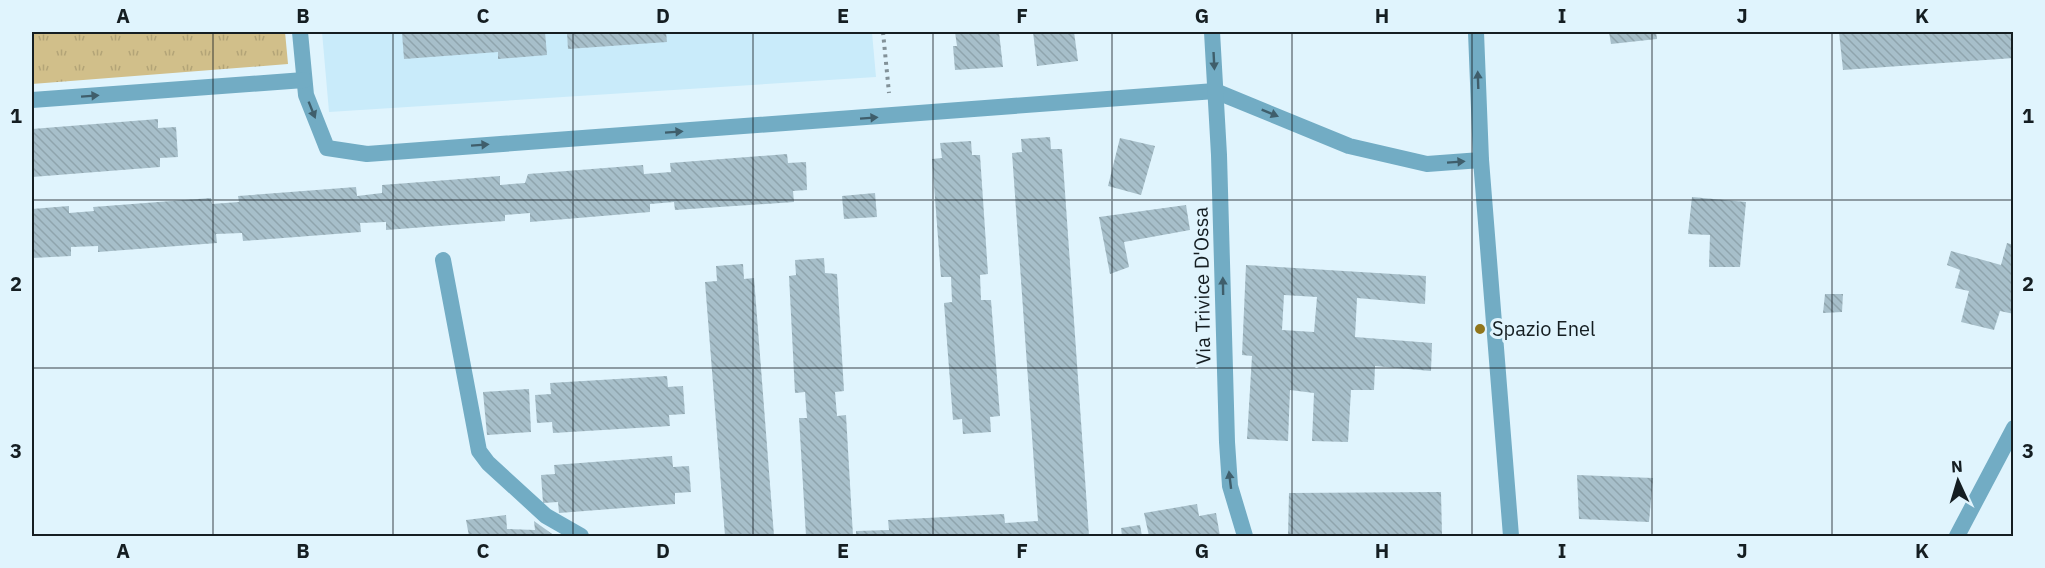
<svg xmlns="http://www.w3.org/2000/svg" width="2045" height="568" viewBox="0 0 2045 568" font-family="'IBM Plex Sans',sans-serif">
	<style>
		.built { fill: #c9ebfa }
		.grass { fill: url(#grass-tufts) }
		.building { fill: url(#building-back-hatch); fill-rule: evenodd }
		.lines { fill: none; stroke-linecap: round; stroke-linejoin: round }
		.path { stroke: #829198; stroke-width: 4; stroke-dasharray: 3 4.5; stroke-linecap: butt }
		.minor { stroke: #72acc4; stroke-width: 16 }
		.oneway { fill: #3f5e6b }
		.grid { fill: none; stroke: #151e22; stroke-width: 1.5; stroke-opacity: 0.55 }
		.poi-dot { fill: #91761c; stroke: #e0f4fd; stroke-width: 2 }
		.labels { text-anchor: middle; stroke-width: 6; stroke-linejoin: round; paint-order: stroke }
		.street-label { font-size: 20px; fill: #151e22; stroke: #e0f4fd }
		.poi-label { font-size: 20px; fill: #151e22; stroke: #e0f4fd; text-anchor: start }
		.neatline { fill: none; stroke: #151e22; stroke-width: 2 }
		.grid-label { font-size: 20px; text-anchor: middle; font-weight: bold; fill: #151e22 }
	</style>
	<defs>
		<pattern id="grass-tufts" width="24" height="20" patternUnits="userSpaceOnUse" patternTransform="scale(1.5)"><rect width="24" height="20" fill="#d1bf8a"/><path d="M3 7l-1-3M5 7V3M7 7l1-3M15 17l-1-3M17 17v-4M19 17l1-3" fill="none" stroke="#b3a477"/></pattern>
		<pattern id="building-back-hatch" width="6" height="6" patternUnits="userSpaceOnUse" patternTransform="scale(1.5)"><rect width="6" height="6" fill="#a7bfca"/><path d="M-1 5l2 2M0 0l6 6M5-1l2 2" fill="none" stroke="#8fa4ad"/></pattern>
	</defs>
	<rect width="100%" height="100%" fill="#e0f4fd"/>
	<!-- built -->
	<path class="built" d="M 322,32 L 872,32 L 876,77 L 329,112 Z"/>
	<!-- grass -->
	<path class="grass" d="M 32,32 L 285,32 L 288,64 L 32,84 Z"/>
	<!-- building -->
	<g class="building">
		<path d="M 395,32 L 545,32 L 547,55 L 498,59 L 498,52 L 404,59 L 402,33 L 395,34 Z"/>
		<path d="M 567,32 L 666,32 L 667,42 L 568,49 Z"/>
		<path d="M 955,32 L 999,32 L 1003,67 L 955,70 L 953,46 L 957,46 Z"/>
		<path d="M 1033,32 L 1074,32 L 1078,61 L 1037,66 Z"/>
		<path d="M 1609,32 L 1656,32 L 1657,39 L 1611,44 Z"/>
		<path d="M 1839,32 L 2014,32 L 2014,58 L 1843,70 Z"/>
		<path d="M 158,119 L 158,128 L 176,127 L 178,157 L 160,158 L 160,167 L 32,177 L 32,129 Z"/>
		<path d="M 1050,137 L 1051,149 L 1062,149 L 1089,536 L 856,536 L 856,531 L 889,530 L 888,520 L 1004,514 L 1005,523 L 1038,521 L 1012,153 L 1022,152 L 1021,139 Z"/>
		<path d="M 1120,138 L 1155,146 L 1141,195 L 1108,186 Z"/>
		<path d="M 971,141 L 972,155 L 980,155 L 988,274 L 980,275 L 981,300 L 991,300 L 1000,416 L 990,417 L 991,432 L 963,434 L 962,419 L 953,420 L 944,303 L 952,302 L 951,277 L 941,277 L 932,159 L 942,158 L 940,143 Z"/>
		<path d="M 787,154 L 788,163 L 806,162 L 807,190 L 793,191 L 794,202 L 675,210 L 674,202 L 650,204 L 650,212 L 530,222 L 530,213 L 505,215 L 505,221 L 386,230 L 386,222 L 360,223 L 361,232 L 243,241 L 242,233 L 216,234 L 217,243 L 98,252 L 98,246 L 71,247 L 71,256 L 32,258 L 32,209 L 69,206 L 69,213 L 94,211 L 93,207 L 211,198 L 212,204 L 239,202 L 238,196 L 356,187 L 357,196 L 382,193 L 382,185 L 500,176 L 500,185 L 525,183 L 528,174 L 643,165 L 644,174 L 671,172 L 670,163 Z"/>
		<path d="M 875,193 L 877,217 L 844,219 L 842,196 Z"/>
		<path d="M 1692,197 L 1746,202 L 1740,267 L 1709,267 L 1710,235 L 1688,234 Z"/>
		<path d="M 1186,205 L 1190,230 L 1124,242 L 1129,267 L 1110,274 L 1099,217 Z"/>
		<path d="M 2007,243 L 2014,245 L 2014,314 L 2000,311 L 1994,330 L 1961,322 L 1969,291 L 1955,288 L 1960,270 L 1947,265 L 1951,251 L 2001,265 Z"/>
		<path d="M 824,258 L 825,273 L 837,274 L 844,391 L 835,392 L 837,416 L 846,415 L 853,536 L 806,536 L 799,418 L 807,418 L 805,392 L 795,393 L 789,276 L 796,275 L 795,260 Z"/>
		<path d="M 743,264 L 744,279 L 754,278 L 774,536 L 725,536 L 705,282 L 717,281 L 716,266 Z"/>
		<path d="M 1246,265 L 1426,276 L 1425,304 L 1357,298 L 1355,337 L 1432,343 L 1431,371 L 1375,366 L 1374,390 L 1351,390 L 1348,442 L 1312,441 L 1314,393 L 1290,390 L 1288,441 L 1247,439 L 1252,356 L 1242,355 ZM 1284,295 L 1317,297 L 1314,332 L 1282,330 Z"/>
		<path d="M 1825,294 L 1843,294 L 1842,312 L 1823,313 Z"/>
		<path d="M 667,376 L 668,387 L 683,386 L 685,414 L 669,415 L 670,426 L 553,433 L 552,422 L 537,423 L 535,395 L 551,394 L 550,383 Z"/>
		<path d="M 529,389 L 531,432 L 487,435 L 483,392 Z"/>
		<path d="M 672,456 L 673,467 L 689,466 L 691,492 L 675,493 L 675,504 L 559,513 L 558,502 L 543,503 L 541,475 L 555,474 L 554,465 Z"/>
		<path d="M 1577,475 L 1653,478 L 1649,522 L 1579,519 Z"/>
		<path d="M 1441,492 L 1442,536 L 1288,536 L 1289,493 Z"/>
		<path d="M 1197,504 L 1199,516 L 1216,513 L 1220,536 L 1149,536 L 1144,513 Z"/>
		<path d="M 506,515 L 507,529 L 535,530 L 534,521 L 555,536 L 469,536 L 466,520 Z"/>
		<path d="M 1140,525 L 1142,536 L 1122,536 L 1121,528 Z"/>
	</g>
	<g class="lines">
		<!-- path -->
		<path class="path" d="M 883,32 L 889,93"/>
		<!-- minor -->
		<g class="minor">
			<path d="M 300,32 L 306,95 L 327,148 L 367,154 L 1215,91 L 1349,146 L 1427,164 L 1481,160"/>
			<path d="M 1212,32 L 1219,155 L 1227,442 L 1230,486 L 1245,536"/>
			<path d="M 1476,32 L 1481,160 L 1511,536"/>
			<path d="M 32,100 L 304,80"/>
			<path d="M 443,260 L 479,451 L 488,463 L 546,516 L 581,536"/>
			<path d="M 1957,536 L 2014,428"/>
		</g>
	</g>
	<!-- one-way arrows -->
	<defs><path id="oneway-solid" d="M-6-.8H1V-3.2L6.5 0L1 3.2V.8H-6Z" transform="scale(1.5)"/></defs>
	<g class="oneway">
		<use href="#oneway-solid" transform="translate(1214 61) rotate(87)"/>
		<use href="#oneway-solid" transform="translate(1478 80) rotate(-92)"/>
		<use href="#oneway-solid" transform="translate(90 96) rotate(-4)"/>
		<use href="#oneway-solid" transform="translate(312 110) rotate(68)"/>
		<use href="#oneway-solid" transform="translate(1270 113) rotate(22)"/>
		<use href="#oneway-solid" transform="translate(869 118) rotate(-4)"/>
		<use href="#oneway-solid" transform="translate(674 132) rotate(-4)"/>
		<use href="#oneway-solid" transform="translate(480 145) rotate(-4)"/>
		<use href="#oneway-solid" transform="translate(1456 162) rotate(-4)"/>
		<use href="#oneway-solid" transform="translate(1223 286) rotate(-91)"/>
		<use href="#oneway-solid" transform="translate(1230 480) rotate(-97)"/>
	</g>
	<!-- grid -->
	<path class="grid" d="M 213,32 L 213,536M 393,32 L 393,536M 573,32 L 573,536M 753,32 L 753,536M 933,32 L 933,536M 1112,32 L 1112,536M 1292,32 L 1292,536M 1472,32 L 1472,536M 1652,32 L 1652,536M 1832,32 L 1832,536M 32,200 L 2014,200M 32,368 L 2014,368"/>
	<!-- markers -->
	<circle class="poi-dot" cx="1480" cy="329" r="6"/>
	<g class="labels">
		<!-- street labels -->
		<g class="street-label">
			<text transform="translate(1202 286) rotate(-91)" y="7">Via Trivice D'Ossa</text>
		</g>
		<!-- poi labels -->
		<g class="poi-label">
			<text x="1492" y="336">Spazio Enel</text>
		</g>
	</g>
	<!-- border -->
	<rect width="2045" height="568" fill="none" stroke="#e0f4fd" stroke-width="66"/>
	<!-- north arrow -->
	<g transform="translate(1958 481) rotate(356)" stroke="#e0f4fd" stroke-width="4.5" paint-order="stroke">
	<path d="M0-4.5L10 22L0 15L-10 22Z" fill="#151e22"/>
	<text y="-9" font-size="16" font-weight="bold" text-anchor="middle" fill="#151e22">N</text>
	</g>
	<rect x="33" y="33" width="1979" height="502" class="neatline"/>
	<g class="grid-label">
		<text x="123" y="23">A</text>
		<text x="303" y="23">B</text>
		<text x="483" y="23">C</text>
		<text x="663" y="23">D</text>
		<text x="843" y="23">E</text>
		<text x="1022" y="23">F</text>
		<text x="1202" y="23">G</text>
		<text x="1382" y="23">H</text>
		<text x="1562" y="23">I</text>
		<text x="1742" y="23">J</text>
		<text x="1922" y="23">K</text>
		<text x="16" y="123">1</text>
		<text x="2028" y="123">1</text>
		<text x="16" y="291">2</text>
		<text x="2028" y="291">2</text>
		<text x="16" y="458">3</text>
		<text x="2028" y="458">3</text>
		<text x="123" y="558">A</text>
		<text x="303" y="558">B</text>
		<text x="483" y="558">C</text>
		<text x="663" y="558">D</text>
		<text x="843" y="558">E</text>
		<text x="1022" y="558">F</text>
		<text x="1202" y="558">G</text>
		<text x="1382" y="558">H</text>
		<text x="1562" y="558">I</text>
		<text x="1742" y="558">J</text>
		<text x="1922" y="558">K</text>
	</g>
</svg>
